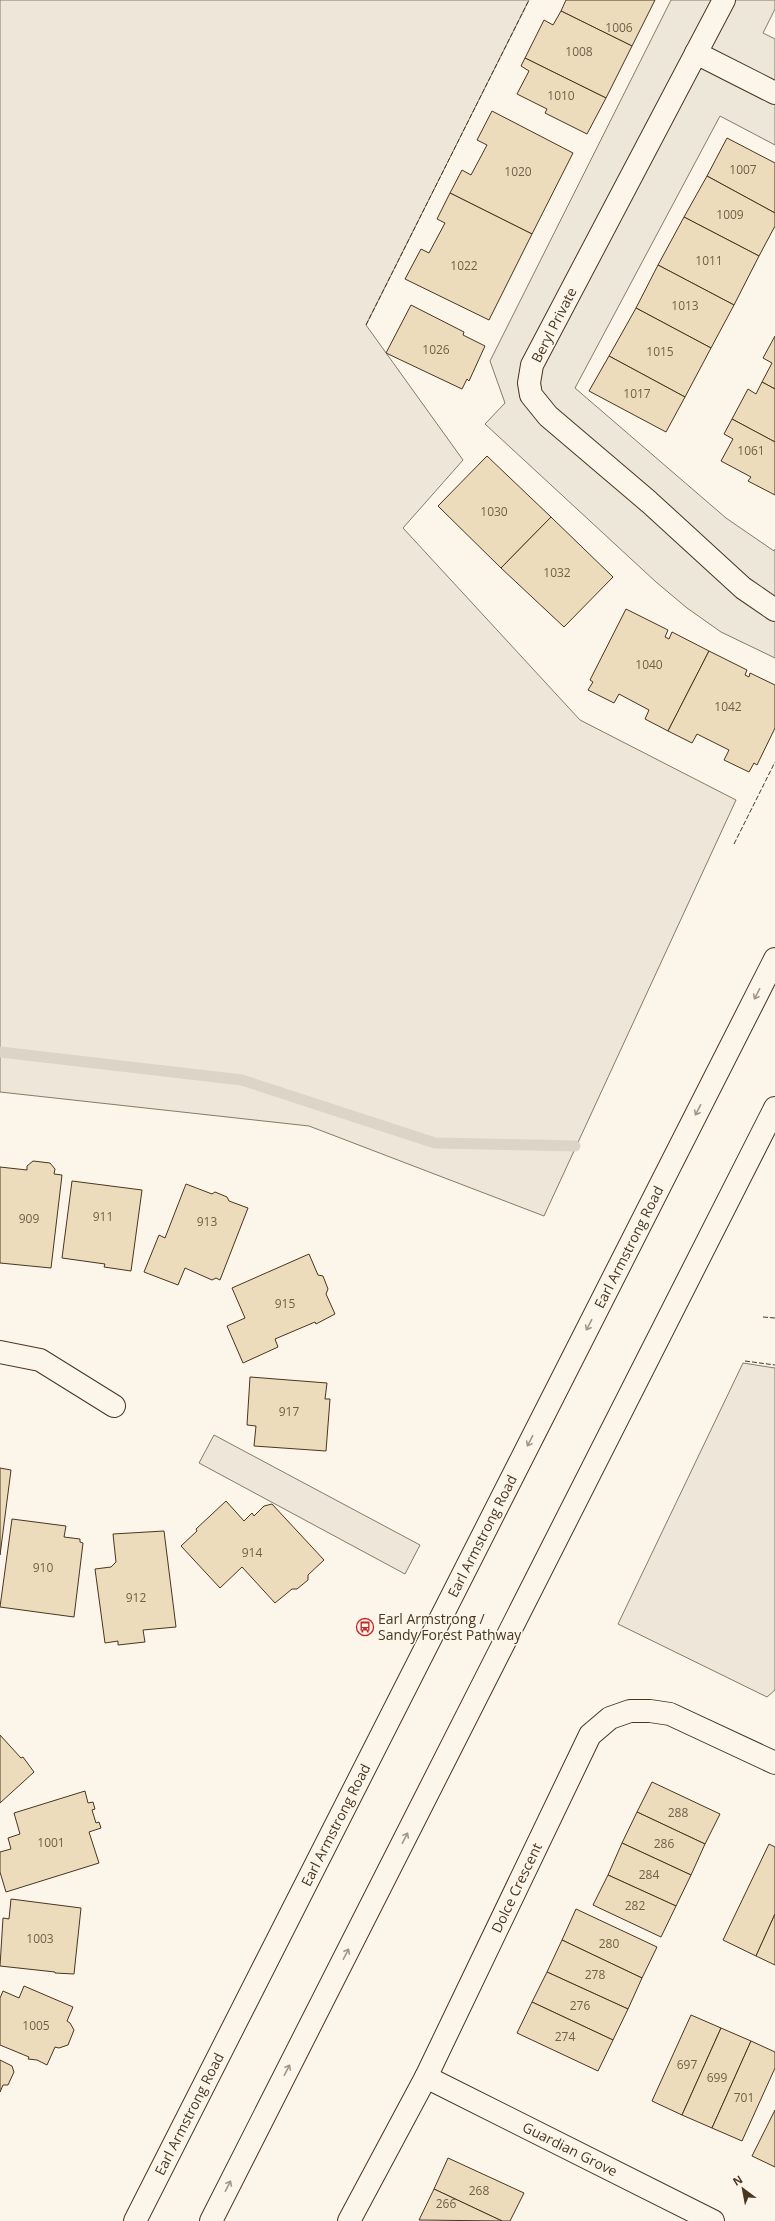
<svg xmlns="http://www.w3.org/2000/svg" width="775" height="2221" viewBox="0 0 775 2221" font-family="'Open Sans',sans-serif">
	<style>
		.green { fill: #ede6d9; stroke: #887966 }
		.parking { fill: #ede7d9; stroke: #887966 }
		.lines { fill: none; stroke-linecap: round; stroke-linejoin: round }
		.stream { stroke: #dcd4c6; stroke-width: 11 }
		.building { fill: #ecdcbc; stroke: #4a3520 }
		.minor-casing { stroke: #4a3520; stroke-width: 24 }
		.secondary-casing { stroke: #4a3520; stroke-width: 24 }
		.minor { stroke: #fbf6e9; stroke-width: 22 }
		.secondary { stroke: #fbf6e9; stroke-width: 22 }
		.fence { stroke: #4a3520; stroke-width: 1; stroke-dasharray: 5 2; stroke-linecap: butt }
		.oneway { stroke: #a29684 }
		.labels { text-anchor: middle; stroke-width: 3; stroke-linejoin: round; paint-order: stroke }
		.number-label { font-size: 12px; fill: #725f47 }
		.street-label { font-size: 14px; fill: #4a3520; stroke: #fbf6e9 }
		.poi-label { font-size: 14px; fill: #4a3520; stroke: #fbf6e9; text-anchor: start }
	</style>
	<rect width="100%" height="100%" fill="#fbf6e9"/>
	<!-- green -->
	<g class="green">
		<path d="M 0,0 L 529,0 L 366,325 L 463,460 L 403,528 L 580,720 L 736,800 L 544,1216 L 309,1126 L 0,1092 Z"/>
		<path d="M 743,1363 L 775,1368 L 775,1690 L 767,1697 L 618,1624 Z"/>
		<path d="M 214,1435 L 420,1545 L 405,1574 L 199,1463 Z"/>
	</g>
	<!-- parking -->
	<path class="parking" d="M 671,0 L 775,0 L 775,9 L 763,33 L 775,39 L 775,145 L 720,116 L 575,388 L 726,518 L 774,551 L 775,549 L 775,658 L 721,632 L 687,608 L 656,582 L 485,424 L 505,403 L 490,361 Z"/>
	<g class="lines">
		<!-- stream -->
		<path class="stream" d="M 0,1052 L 242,1080 L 435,1143 L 575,1146"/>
	</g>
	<!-- building -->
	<g class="building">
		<path d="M 566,0 L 655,0 L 632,46 L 561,11 Z"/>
		<path d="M 561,11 L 632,46 L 606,98 L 525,58 L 544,20 L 553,25 Z"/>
		<path d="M 525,58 L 606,98 L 587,134 L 545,113 L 547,109 L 517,94 L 529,71 L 521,66 Z"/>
		<path d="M 492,111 L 573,153 L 532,234 L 450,193 L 462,170 L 471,175 L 487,145 L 477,140 Z"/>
		<path d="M 727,138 L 775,163 L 775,213 L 707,176 Z"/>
		<path d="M 707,176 L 775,213 L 775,226 L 759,256 L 684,217 Z"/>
		<path d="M 450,193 L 532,234 L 489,320 L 405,279 L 421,249 L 429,253 L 445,223 L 437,219 Z"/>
		<path d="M 684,217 L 759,256 L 734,305 L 658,265 Z"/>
		<path d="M 658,265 L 734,305 L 711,348 L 636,308 Z"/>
		<path d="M 411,305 L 464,332 L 463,335 L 485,346 L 469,381 L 467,379 L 462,389 L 386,353 Z"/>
		<path d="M 636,308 L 711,348 L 685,397 L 609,356 Z"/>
		<path d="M 775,336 L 775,389 L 762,382 L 772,363 L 763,358 Z"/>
		<path d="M 609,356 L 685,397 L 666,432 L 589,391 Z"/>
		<path d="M 762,382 L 775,389 L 775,442 L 732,419 L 748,389 L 756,394 Z"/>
		<path d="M 732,419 L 775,442 L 775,495 L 748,481 L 751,477 L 721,461 L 733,439 L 724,434 Z"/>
		<path d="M 487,456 L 551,517 L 501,568 L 438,506 Z"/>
		<path d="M 551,517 L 613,577 L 564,627 L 501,568 Z"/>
		<path d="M 626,609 L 668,630 L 665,637 L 669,639 L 672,632 L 709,651 L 668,731 L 645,719 L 649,710 L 619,694 L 614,703 L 588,690 L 593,682 L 590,680 Z"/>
		<path d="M 709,651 L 747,670 L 745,675 L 749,677 L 750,673 L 775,685 L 775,728 L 757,765 L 754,763 L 749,772 L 724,760 L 729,750 L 697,734 L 692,743 L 668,731 Z"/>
		<path d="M 33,1161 L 50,1163 L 55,1169 L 54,1174 L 62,1175 L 51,1268 L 0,1263 L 0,1167 L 27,1170 L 27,1166 Z"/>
		<path d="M 72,1181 L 142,1190 L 131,1271 L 104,1267 L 105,1264 L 62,1258 Z"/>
		<path d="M 186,1184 L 212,1194 L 215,1192 L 227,1197 L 229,1201 L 248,1208 L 220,1280 L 216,1278 L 212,1280 L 185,1268 L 178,1285 L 144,1272 L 159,1235 L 165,1238 Z"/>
		<path d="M 309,1254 L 318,1275 L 323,1276 L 328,1289 L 326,1294 L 335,1314 L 316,1324 L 315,1322 L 275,1339 L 278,1347 L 243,1363 L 227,1326 L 245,1318 L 232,1288 Z"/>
		<path d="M 250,1377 L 327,1383 L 325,1399 L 330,1399 L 326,1451 L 254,1446 L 256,1426 L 247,1425 Z"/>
		<path d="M 0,1468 L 11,1470 L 0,1555 Z"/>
		<path d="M 226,1501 L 244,1521 L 252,1513 L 254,1516 L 264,1506 L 272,1504 L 324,1560 L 308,1575 L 308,1580 L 297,1589 L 292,1589 L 275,1603 L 242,1567 L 220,1588 L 181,1546 L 197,1531 L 196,1529 Z"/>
		<path d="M 12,1519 L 66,1526 L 64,1537 L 80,1539 L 80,1542 L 83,1543 L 74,1617 L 0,1607 Z"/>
		<path d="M 164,1531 L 176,1627 L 143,1630 L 145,1642 L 118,1645 L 118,1641 L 105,1643 L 95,1569 L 111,1567 L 116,1562 L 113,1534 Z"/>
		<path d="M 0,1735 L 21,1758 L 23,1757 L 34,1772 L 0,1803 Z"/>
		<path d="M 652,1782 L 720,1814 L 705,1844 L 637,1812 Z"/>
		<path d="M 85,1791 L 88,1803 L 93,1802 L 95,1809 L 92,1810 L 96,1823 L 99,1822 L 101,1828 L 89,1832 L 99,1863 L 6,1892 L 0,1872 L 0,1852 L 11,1849 L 8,1838 L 20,1834 L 14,1813 Z"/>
		<path d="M 637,1812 L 705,1844 L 691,1875 L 622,1843 Z"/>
		<path d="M 622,1843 L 691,1875 L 676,1906 L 608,1875 Z"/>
		<path d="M 769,1844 L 775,1847 L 775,1914 L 756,1956 L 723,1940 Z"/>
		<path d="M 608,1875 L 676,1906 L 661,1937 L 593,1905 Z"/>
		<path d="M 11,1899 L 81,1908 L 74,1974 L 55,1973 L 55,1972 L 0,1966 L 3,1918 L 9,1919 Z"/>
		<path d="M 576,1909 L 657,1947 L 642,1978 L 562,1940 Z"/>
		<path d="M 775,1914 L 775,1965 L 756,1956 Z"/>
		<path d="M 562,1940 L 642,1978 L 628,2009 L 547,1972 Z"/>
		<path d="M 547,1972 L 628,2009 L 613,2040 L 532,2002 Z"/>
		<path d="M 24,1986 L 73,2007 L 67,2021 L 70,2023 L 74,2030 L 68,2045 L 59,2048 L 55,2047 L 47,2065 L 37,2060 L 28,2059 L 29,2057 L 0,2045 L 0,1998 L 3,1991 L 19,1998 Z"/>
		<path d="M 532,2002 L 613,2040 L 598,2071 L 517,2033 Z"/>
		<path d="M 691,2015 L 721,2028 L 682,2115 L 652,2101 Z"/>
		<path d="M 721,2028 L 751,2041 L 712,2128 L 682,2115 Z"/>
		<path d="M 751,2041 L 775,2052 L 775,2068 L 742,2141 L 712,2128 Z"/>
		<path d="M 0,2060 L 12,2066 L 14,2072 L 8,2085 L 3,2085 L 0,2092 Z"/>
		<path d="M 775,2110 L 775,2167 L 752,2156 Z"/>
		<path d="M 448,2158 L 524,2193 L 510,2221 L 502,2221 L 434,2189 Z"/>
		<path d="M 434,2189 L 502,2221 L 419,2220 Z"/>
	</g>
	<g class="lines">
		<!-- minor casing -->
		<g class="minor-casing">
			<g id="minor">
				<path d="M 724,0 L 532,365 L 529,383 L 531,395 L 548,416 L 649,502 L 743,588 L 775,610"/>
				<path d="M 696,53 L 775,93"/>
				<path d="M 0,1352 L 40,1360 L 114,1406"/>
				<path id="s1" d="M 426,2077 L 713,2221"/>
				<path id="s2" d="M 349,2221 L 426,2077 L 590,1735 L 610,1718 L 630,1711 L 650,1711 L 670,1714 L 775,1763"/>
			</g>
		</g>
		<!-- secondary casing -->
		<g class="secondary-casing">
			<g id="secondary">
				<path id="s3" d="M 135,2221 L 775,959"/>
				<path d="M 211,2221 L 775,1108"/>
			</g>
		</g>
		<!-- minor -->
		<use href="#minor" class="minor"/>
		<!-- secondary -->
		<use href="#secondary" class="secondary"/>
		<!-- fence -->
		<g class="fence">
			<path d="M 366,325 L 529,0"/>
			<path d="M 734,844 L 775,762"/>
			<path d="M 763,1317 L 775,1318"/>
			<path d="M 745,1361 L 775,1365"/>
		</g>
	</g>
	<!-- one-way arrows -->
	<defs><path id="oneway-shaft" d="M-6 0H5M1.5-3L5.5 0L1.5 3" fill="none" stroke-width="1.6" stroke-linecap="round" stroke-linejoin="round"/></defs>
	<g class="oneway">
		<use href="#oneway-shaft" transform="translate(757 994) rotate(117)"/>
		<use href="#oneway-shaft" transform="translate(698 1110) rotate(117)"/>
		<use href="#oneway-shaft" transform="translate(589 1325) rotate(117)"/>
		<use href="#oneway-shaft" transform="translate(530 1441) rotate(117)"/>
		<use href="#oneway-shaft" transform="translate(405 1838) rotate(-63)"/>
		<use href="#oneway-shaft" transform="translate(346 1954) rotate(-63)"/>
		<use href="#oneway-shaft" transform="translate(287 2070) rotate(-63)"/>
		<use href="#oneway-shaft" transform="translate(228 2186) rotate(-63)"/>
	</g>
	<!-- icons -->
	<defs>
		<g id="bus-ring" transform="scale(0.9)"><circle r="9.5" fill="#fbf6e9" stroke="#c62828" stroke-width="1.5"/><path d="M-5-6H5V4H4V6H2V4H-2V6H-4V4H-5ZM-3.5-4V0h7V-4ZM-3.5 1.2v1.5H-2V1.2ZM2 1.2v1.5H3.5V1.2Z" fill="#c62828"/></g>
	</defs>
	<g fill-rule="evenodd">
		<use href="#bus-ring" x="365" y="1627"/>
	</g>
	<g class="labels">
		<!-- number labels -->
		<g class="number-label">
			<text x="619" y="32">1006</text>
			<text x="579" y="56">1008</text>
			<text x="561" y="100">1010</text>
			<text x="743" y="174">1007</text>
			<text x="518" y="176">1020</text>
			<text x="730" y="219">1009</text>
			<text x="709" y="265">1011</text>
			<text x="464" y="270">1022</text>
			<text x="685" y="310">1013</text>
			<text x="436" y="354">1026</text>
			<text x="660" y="356">1015</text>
			<text x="637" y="398">1017</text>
			<text x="751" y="455">1061</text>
			<text x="494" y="516">1030</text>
			<text x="557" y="577">1032</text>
			<text x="649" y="669">1040</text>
			<text x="728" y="711">1042</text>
			<text x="103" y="1221">911</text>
			<text x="29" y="1223">909</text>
			<text x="207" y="1226">913</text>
			<text x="285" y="1308">915</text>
			<text x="289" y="1416">917</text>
			<text x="252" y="1557">914</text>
			<text x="43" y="1572">910</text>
			<text x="136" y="1602">912</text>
			<text x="678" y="1817">288</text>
			<text x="51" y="1847">1001</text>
			<text x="664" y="1848">286</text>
			<text x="649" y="1879">284</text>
			<text x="635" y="1910">282</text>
			<text x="40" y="1943">1003</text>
			<text x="609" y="1948">280</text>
			<text x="595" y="1979">278</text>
			<text x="580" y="2010">276</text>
			<text x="36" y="2030">1005</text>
			<text x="565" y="2041">274</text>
			<text x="687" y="2069">697</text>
			<text x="717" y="2082">699</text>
			<text x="744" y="2102">701</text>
			<text x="479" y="2195">268</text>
			<text x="446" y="2208">266</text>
		</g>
		<!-- street labels -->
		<g class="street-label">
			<text transform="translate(554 325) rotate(-63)" y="5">Beryl Private</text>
			<text dy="5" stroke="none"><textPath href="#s3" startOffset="1092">Earl Armstrong Road</textPath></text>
			<text dy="5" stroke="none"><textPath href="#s3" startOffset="768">Earl Armstrong Road</textPath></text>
			<text dy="5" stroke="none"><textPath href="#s3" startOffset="444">Earl Armstrong Road</textPath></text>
			<text dy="5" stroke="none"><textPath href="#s2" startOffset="373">Dolce Crescent</textPath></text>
			<text dy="5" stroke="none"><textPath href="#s3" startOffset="120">Earl Armstrong Road</textPath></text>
			<text dy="5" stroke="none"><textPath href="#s1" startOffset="161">Guardian Grove</textPath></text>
		</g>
		<!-- poi labels -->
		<g class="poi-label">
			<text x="378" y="1624">Earl Armstrong /<tspan x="378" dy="16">Sandy Forest Pathway</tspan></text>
		</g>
	</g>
	<!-- north arrow -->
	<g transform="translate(743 2189) rotate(328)" stroke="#fbf6e9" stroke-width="3" paint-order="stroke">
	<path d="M0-3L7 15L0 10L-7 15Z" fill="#4a3520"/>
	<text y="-6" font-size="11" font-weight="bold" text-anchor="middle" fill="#4a3520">N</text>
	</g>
</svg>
